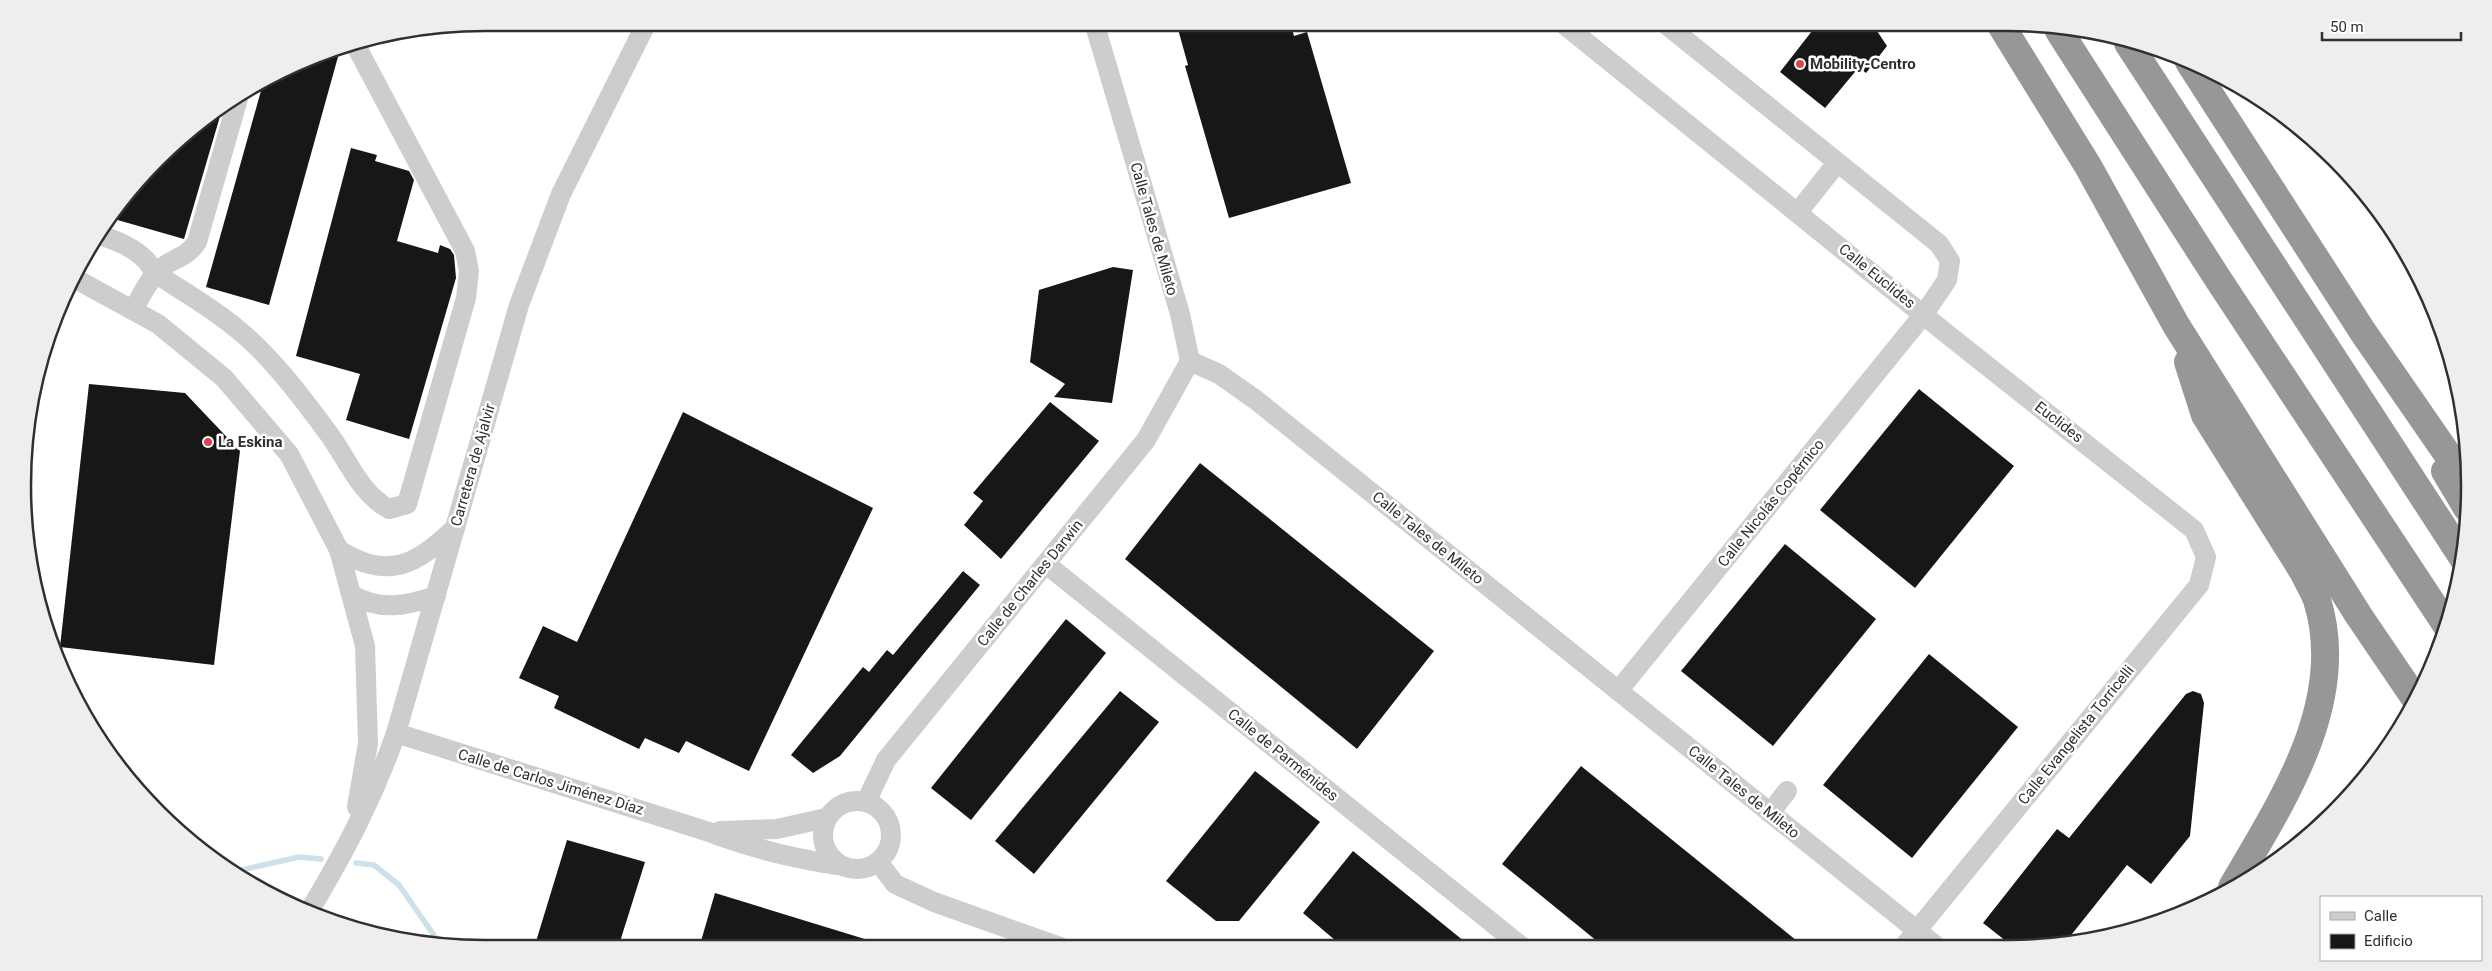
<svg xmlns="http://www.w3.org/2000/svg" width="2492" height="971" viewBox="0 0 2492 971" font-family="Roboto,sans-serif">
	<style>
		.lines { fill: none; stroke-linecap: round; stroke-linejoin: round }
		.stream { stroke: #cee0e9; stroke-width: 5.5 }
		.building { fill: #171717 }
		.minor { stroke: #cdcdcd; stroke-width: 20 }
		.highway { stroke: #979797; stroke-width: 28 }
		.poi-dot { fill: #d44655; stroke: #fff; stroke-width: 2 }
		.labels { text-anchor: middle; stroke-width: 5; stroke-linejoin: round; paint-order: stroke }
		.poi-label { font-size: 15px; font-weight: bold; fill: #303030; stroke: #fff; text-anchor: start }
		.street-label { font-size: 15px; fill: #303030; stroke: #fff }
		.rim { fill: none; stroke: #303030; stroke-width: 2.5 }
	</style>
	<rect width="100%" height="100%" fill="#fff"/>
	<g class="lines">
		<!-- stream -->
		<g class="stream">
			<path d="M 356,863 L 374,865 L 399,885 L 438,941"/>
			<path d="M 237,871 L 299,857 L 321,859"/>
		</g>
	</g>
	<!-- building -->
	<g class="building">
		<path d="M 1176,22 L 1290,22 L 1294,36 L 1307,32 L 1351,183 L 1229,218 L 1185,66 L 1188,65 Z"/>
		<path d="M 1819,22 L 1871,22 L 1887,46 L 1866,73 L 1859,67 L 1825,108 L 1780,72 Z"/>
		<path d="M 341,46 L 269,305 L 206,287 L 264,80 Z"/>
		<path d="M 223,106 L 184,239 L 114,219 L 180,137 Z"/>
		<path d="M 351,148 L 377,155 L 375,161 L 409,171 L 414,180 L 397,241 L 438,253 L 440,245 L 450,249 L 454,255 L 456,278 L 409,439 L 346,420 L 360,374 L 296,356 Z"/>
		<path d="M 1113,267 L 1133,270 L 1112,403 L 1054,397 L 1065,384 L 1030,362 L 1039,290 Z"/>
		<path d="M 89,384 L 185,393 L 240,451 L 214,665 L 60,647 Z"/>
		<path d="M 1919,389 L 2014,466 L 1915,588 L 1820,510 Z"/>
		<path d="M 1050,402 L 1099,441 L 1001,559 L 964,525 L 983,501 L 973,493 Z"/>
		<path d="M 683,412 L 873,508 L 749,771 L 686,741 L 679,753 L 645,738 L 639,749 L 554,708 L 559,696 L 519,678 L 543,626 L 577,642 Z"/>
		<path d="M 1200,463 L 1434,651 L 1357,749 L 1125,559 Z"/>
		<path d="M 1785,544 L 1876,619 L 1773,746 L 1681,671 Z"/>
		<path d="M 963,571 L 980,585 L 840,756 L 813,773 L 791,755 L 863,667 L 869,672 L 887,650 L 893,655 Z"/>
		<path d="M 1066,619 L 1106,653 L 971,820 L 931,788 Z"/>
		<path d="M 1929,654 L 2018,727 L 1912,858 L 1823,785 Z"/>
		<path d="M 1120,691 L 1159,722 L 1034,874 L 995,841 Z"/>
		<path d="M 2193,691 L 2201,694 L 2204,703 L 2190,836 L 2151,884 L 2127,865 L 2064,944 L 2011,945 L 1983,923 L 2057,829 L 2069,838 L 2186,694 Z"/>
		<path d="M 1581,766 L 1802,945 L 1603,946 L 1502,864 Z"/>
		<path d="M 1255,771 L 1320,822 L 1239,921 L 1216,921 L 1166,881 Z"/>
		<path d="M 567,840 L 645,862 L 618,948 L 534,948 Z"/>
		<path d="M 1353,851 L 1470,946 L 1342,946 L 1303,913 Z"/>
		<path d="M 715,893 L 881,944 L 881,948 L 699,948 Z"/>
	</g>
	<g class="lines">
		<!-- minor -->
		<g class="minor">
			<path d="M 1094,22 L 1180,314 L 1190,361 L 1219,374 L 1256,400 L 1935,945"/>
			<path d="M 1561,22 L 1947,334 L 2194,530 L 2206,557 L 2199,585 L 1905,945"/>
			<path d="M 1798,212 L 1837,163"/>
			<path d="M 100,235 C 117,241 133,247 146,260 C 150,265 153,271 158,275 C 184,292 212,308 236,328 C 270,355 300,395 326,430 C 347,457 358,492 389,509 L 407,504 L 466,298 L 469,271 L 465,251 L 355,44"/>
			<path d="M 74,278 L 158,324 L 224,378 L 289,454 L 339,550 L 365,646 L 368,743 L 357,807"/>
			<path d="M 133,310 C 140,298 147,283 156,273 C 171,257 185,260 197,242 L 239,95"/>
			<path d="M 339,550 C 388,581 416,565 455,528"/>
			<path d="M 1046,564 L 1521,946"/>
			<path d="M 352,595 C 380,611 406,606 436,596"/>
			<path d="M 1618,691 L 1924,314 L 1947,280 L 1950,261 L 1939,244 L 1663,22"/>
			<path d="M 396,733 L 706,831 C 750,848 791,858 837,865"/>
			<circle cx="857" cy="835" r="34"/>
			<path d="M 866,802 L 886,760 L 1146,440 L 1190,361"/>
			<path d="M 1770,813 L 1787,791"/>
			<path d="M 720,831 L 777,829 L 826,818"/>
			<path d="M 879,863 L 895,884 L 934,902 L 1060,947"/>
			<path d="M 310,910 C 345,851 373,799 396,733 L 519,305 L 561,194 L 647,22"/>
		</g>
		<!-- highway -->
		<g class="highway">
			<path d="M 1999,22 L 2088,166 L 2176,325 L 2359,616 L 2414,697"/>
			<path d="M 2059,31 L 2218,279 L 2447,626"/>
			<path d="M 2128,43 L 2463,558"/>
			<path d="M 2189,62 L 2363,332 L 2468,484"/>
			<path d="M 2188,362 L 2205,415 L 2304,573 C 2308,582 2314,591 2317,600 C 2349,702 2281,803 2232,887"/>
			<path d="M 2445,471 L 2467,508"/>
		</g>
	</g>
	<!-- markers -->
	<g class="poi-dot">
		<circle cx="1800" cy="64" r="5"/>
		<circle cx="208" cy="442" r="5"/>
	</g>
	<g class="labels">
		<!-- poi labels -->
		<g class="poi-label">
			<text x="1810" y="69">Mobility-Centro</text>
			<text x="218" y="447">La Eskina</text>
		</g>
		<!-- street labels -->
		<g class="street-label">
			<text transform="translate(1154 229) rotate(74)" y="5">Calle Tales de Mileto</text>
			<text transform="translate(1877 276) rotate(39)" y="5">Calle Euclides</text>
			<text transform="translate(2059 422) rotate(38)" y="5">Euclides</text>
			<text transform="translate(473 465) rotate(-74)" y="5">Carretera de Ajalvir</text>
			<text transform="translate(1771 503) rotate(-51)" y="5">Calle Nicolás Copérnico</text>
			<text transform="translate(1428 538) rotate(39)" y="5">Calle Tales de Mileto</text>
			<text transform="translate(1030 583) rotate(-51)" y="5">Calle de Charles Darwin</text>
			<text transform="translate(2076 735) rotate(-51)" y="5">Calle Evangelista Torricelli</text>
			<text transform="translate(1283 755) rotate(39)" y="5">Calle de Parménides</text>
			<text transform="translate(551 782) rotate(17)" y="5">Calle de Carlos Jiménez Díaz</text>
			<text transform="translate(1744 792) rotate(39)" y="5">Calle Tales de Mileto</text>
		</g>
	</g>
	<!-- crop -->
	<path d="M0 0H2492V971H0ZM485 31H2007A454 454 0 0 1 2461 485V486A454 454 0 0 1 2007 940H485A454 454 0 0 1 31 486V485A454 454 0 0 1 485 31Z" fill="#eee" fill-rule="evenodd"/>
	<path class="rim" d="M485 31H2007A454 454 0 0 1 2461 485V486A454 454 0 0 1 2007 940H485A454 454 0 0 1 31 486V485A454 454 0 0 1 485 31Z"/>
	<!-- legend -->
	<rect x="2320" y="896" width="162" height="65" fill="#ffffff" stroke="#acacac"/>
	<rect x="2330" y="912" width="25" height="8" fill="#cdcdcd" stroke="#acacac"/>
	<text x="2364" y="921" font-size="15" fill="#303030">Calle</text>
	<rect x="2330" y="934" width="25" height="15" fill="#171717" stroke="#acacac"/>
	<text x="2364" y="946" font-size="15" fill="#303030">Edificio</text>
	<!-- scale -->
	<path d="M2322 32v8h139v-8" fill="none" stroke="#303030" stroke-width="2.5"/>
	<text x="2330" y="32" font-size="15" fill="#303030" stroke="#ffffff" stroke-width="4" paint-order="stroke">50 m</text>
</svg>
